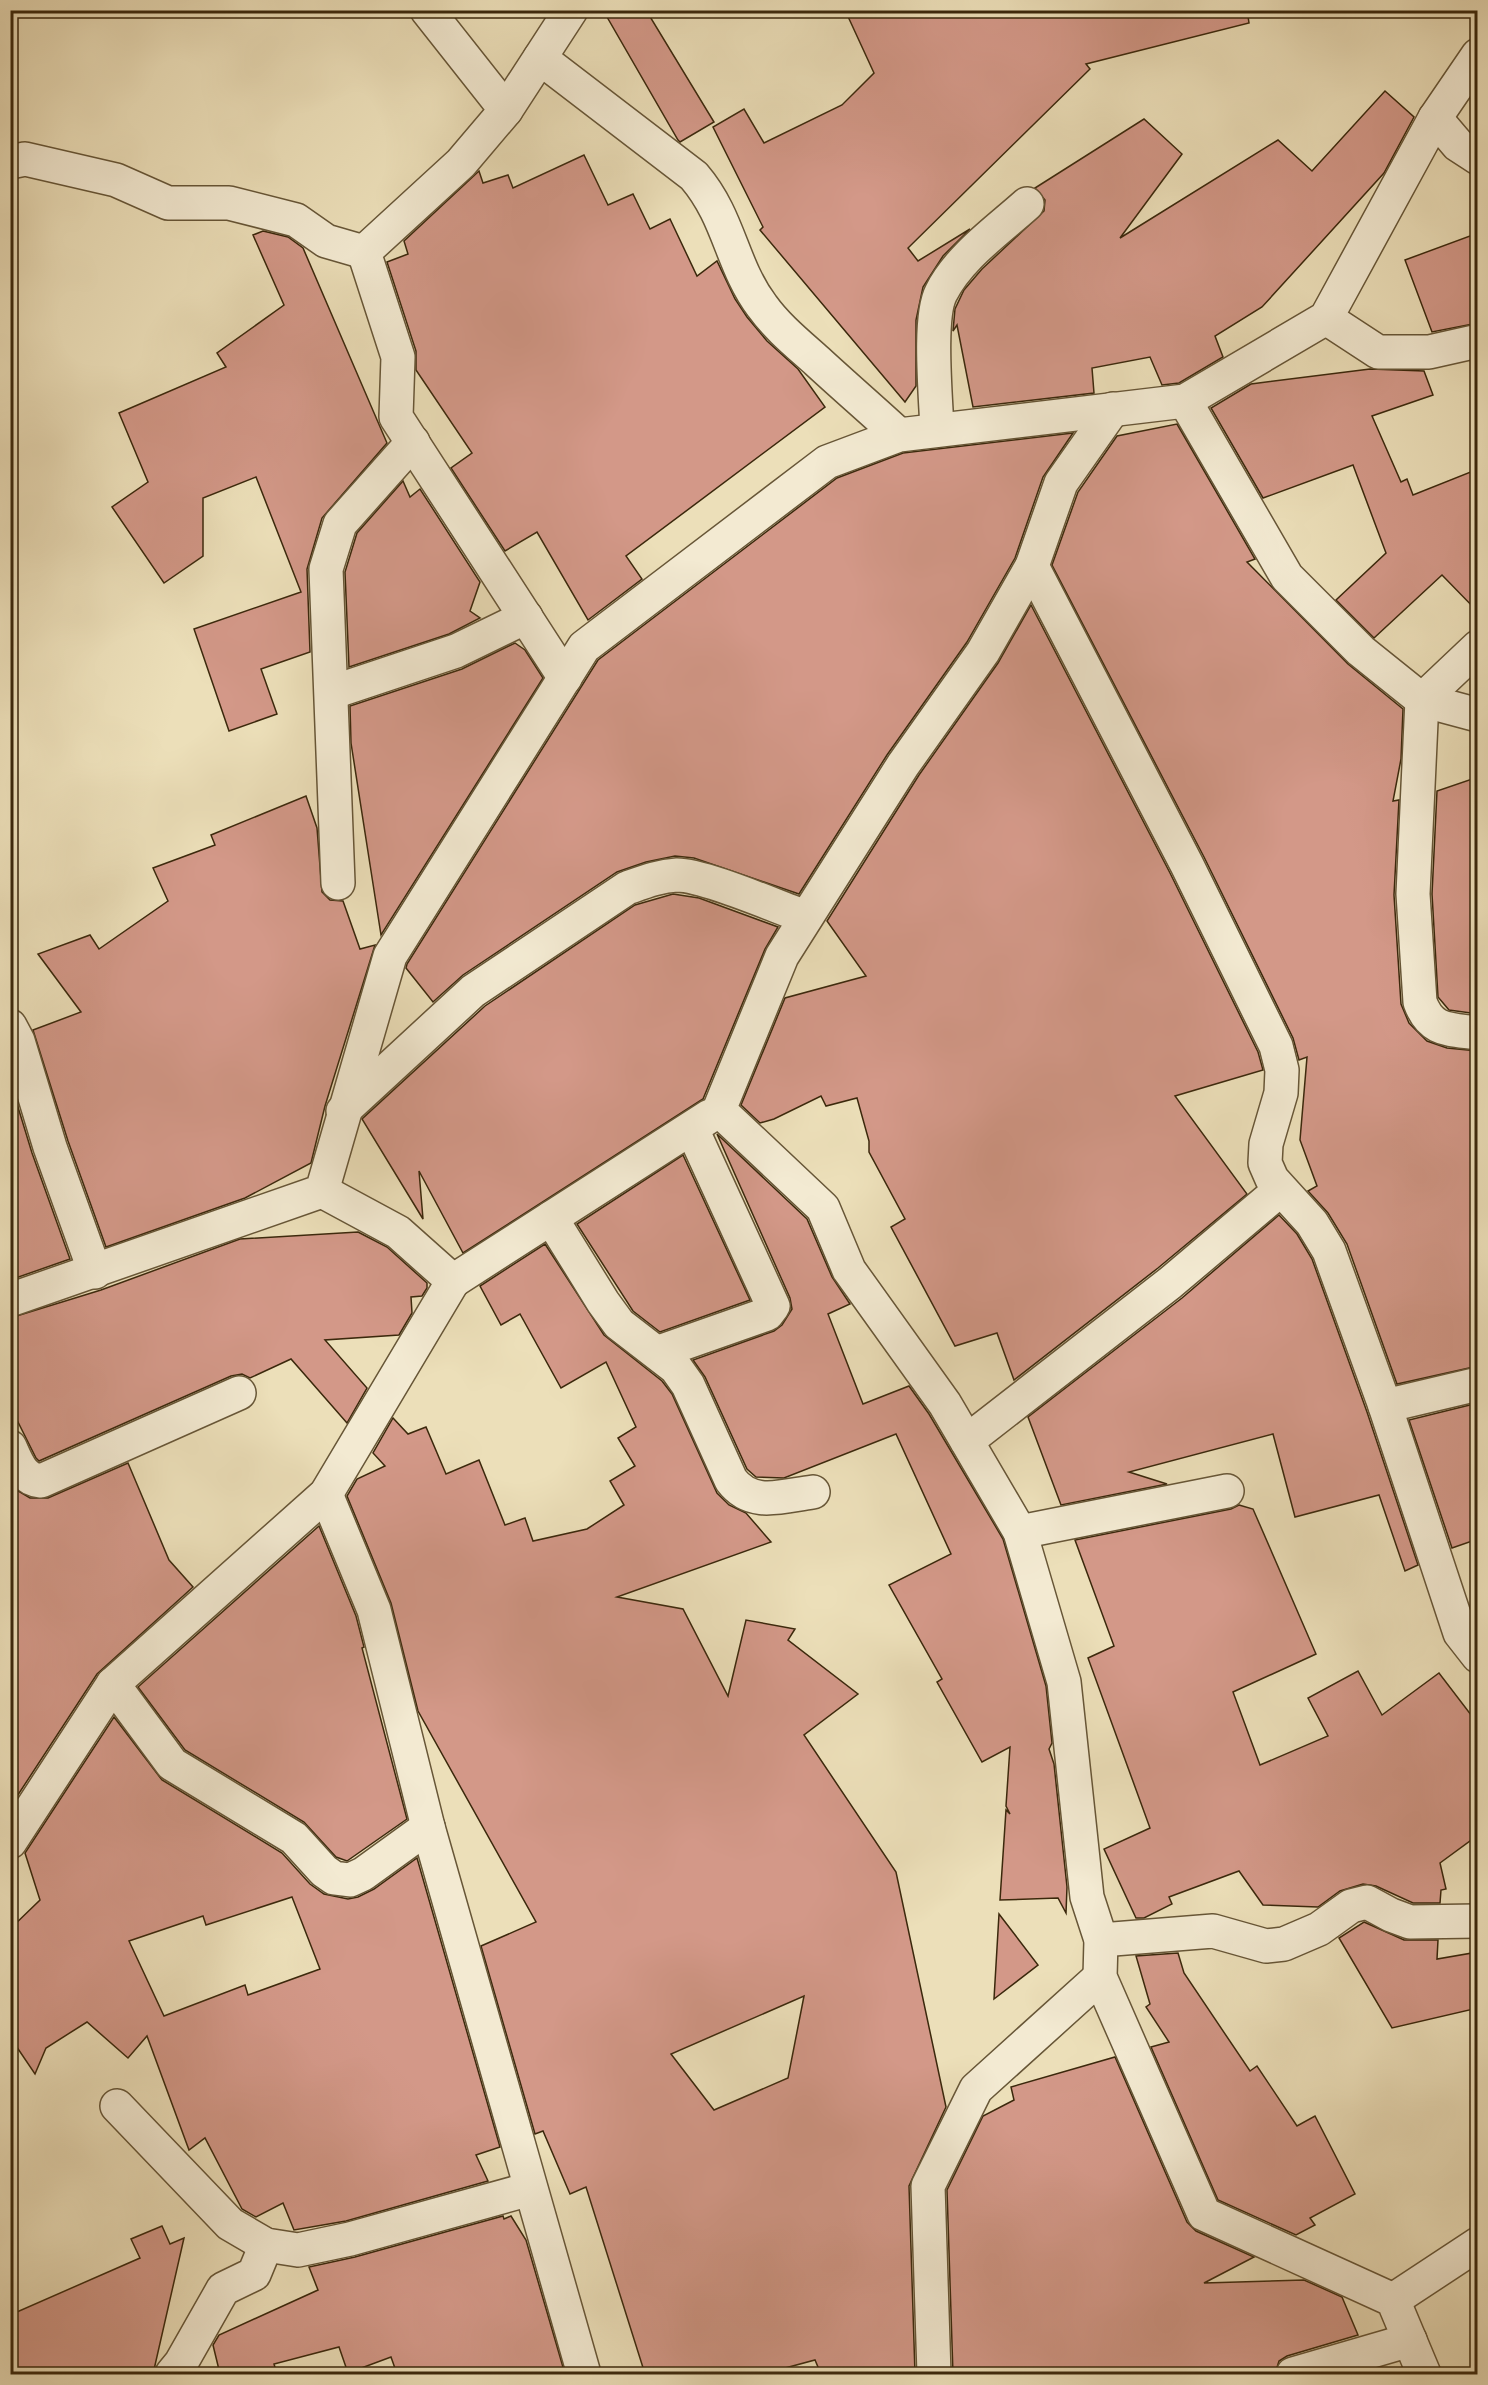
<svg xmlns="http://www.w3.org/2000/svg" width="1488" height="2385" viewBox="0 0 1488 2385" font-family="'IM FELL Great Primer',serif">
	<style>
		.building { fill: #d39888; stroke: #3b280c; stroke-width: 1.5; fill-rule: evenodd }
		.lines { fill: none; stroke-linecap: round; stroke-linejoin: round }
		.minor-casing { stroke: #675637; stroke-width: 36 }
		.tertiary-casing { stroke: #675637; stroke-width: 36 }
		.minor { stroke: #f3ead2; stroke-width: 33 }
		.tertiary { stroke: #f3ead2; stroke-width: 33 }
	</style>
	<rect width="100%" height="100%" fill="#ecdfb9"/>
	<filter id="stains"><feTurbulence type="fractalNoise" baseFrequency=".00333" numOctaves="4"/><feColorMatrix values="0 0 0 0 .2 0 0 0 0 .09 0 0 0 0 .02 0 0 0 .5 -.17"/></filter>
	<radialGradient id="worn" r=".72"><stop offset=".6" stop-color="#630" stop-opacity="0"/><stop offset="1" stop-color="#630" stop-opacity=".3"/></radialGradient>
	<!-- building -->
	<g class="building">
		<path d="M 603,10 L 646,10 L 714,122 L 680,142 L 678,140 Z"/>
		<path d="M 845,10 L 1247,10 L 1249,23 L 1086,64 L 1090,69 L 908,248 L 918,261 L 970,229 L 943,256 L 923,287 L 916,320 L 916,386 L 905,402 L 760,230 L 763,227 L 713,127 L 744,109 L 764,143 L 842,105 L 874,73 Z"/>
		<path d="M 1385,91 L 1414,117 L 1384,173 L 1262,307 L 1215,336 L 1223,357 L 1179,383 L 1162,385 L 1150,357 L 1092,368 L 1094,393 L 973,407 L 957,325 L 953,331 L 955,309 L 964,290 L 982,269 L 1044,211 L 1045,200 L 1035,188 L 1144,119 L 1182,154 L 1120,238 L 1278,140 L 1312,171 Z"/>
		<path d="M 584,155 L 608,205 L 633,194 L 650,229 L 670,219 L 697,276 L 717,261 L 735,299 L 747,317 L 767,341 L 798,369 L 825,407 L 626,556 L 642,579 L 588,620 L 537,532 L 505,551 L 451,468 L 472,453 L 416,370 L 416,351 L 387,262 L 408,254 L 404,241 L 479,171 L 483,183 L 508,175 L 513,188 Z"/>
		<path d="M 263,231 L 288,237 L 303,248 L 387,443 L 322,518 L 307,569 L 310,652 L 261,669 L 277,714 L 229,731 L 194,629 L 301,592 L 256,477 L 203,498 L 203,556 L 164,583 L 112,507 L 148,482 L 119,413 L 226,367 L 217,353 L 284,305 L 253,235 Z"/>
		<path d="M 1478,233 L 1478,323 L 1432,332 L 1405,260 Z"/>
		<path d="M 1370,369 L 1424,371 L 1433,395 L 1372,416 L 1401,482 L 1407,479 L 1413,495 L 1478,469 L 1478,612 L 1442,575 L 1374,638 L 1336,600 L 1386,553 L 1353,465 L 1263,498 L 1211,408 L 1251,384 Z"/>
		<path d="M 1177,424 L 1255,559 L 1247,562 L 1348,664 L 1403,709 L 1401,759 L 1393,801 L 1399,800 L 1394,895 L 1401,1004 L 1409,1023 L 1427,1041 L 1447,1048 L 1478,1051 L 1478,1366 L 1397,1384 L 1347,1244 L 1328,1213 L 1308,1191 L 1317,1186 L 1300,1140 L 1307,1057 L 1299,1060 L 1293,1038 L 1204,857 L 1052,565 L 1078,492 L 1117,436 Z"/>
		<path d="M 1073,433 L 1043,477 L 1015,558 L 967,642 L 887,755 L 799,894 L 694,858 L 675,856 L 646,862 L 617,872 L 463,975 L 433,1002 L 406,968 L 407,964 L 598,660 L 837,478 L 903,453 Z"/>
		<path d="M 403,481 L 410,497 L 420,489 L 480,582 L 470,611 L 480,618 L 449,634 L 349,667 L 345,572 L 357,533 Z"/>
		<path d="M 1031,605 L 1170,873 L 1258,1052 L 1263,1070 L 1175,1096 L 1247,1194 L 1158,1268 L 1014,1380 L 997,1333 L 955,1346 L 891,1227 L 905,1219 L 869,1152 L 869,1141 L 857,1098 L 826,1106 L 821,1096 L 774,1119 L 760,1123 L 741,1105 L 785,998 L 866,976 L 827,921 L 919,775 L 998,663 Z"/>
		<path d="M 515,643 L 525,650 L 543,678 L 381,935 L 351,743 L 350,706 L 462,669 Z"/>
		<path d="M 1478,777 L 1478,1014 L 1449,1010 L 1438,997 L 1432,894 L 1437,791 Z"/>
		<path d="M 306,796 L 317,828 L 322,892 L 330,900 L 343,901 L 360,949 L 375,945 L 325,1106 L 311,1163 L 245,1198 L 106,1247 L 68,1141 L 33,1030 L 81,1012 L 38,954 L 90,935 L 99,949 L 168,901 L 153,868 L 215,845 L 211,835 Z"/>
		<path d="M 673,894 L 699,898 L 778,927 L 765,949 L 703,1099 L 463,1253 L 419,1171 L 423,1219 L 362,1119 L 485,1006 L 635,905 Z"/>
		<path d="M 10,1081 L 32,1153 L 70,1259 L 10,1280 Z"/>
		<path d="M 717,1134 L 807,1219 L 832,1277 L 850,1304 L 828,1314 L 863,1404 L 909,1386 L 929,1414 L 1003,1539 L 1046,1686 L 1052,1743 L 1049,1749 L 1054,1764 L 1067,1887 L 1066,1913 L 1058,1898 L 1000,1900 L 1006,1810 L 1010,1814 L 1006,1806 L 1010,1747 L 982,1762 L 937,1682 L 942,1679 L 889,1585 L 951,1554 L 896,1434 L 784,1478 L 756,1477 L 747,1469 L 705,1377 L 693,1360 L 774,1331 L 782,1325 L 792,1309 L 790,1298 Z"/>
		<path d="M 683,1155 L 750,1300 L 660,1332 L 633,1311 L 577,1224 Z"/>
		<path d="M 1279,1215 L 1297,1234 L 1312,1259 L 1367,1412 L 1418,1565 L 1405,1571 L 1379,1495 L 1295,1517 L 1273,1434 L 1129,1472 L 1167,1484 L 1061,1505 L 1028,1417 L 1182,1298 Z"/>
		<path d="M 358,1232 L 387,1247 L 427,1283 L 427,1288 L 422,1296 L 411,1297 L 412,1313 L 399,1335 L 325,1340 L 367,1388 L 347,1423 L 291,1359 L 250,1378 L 242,1374 L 231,1376 L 39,1461 L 36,1458 L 10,1406 L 10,1318 L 101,1290 L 240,1239 Z"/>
		<path d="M 545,1244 L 604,1335 L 662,1381 L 672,1394 L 717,1493 L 729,1505 L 746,1513 L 771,1542 L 617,1597 L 683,1609 L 728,1696 L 746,1620 L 795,1629 L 788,1640 L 858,1694 L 804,1735 L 896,1872 L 946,2107 L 909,2186 L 915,2374 L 821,2374 L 815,2360 L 763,2374 L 645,2374 L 586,2187 L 570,2194 L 543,2131 L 535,2134 L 481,1946 L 536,1922 L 418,1711 L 391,1603 L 347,1496 L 357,1479 L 385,1466 L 373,1453 L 393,1418 L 408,1434 L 426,1427 L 446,1474 L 479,1460 L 505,1525 L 525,1518 L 533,1541 L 587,1529 L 624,1505 L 610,1481 L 635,1466 L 618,1438 L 636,1427 L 606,1362 L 561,1388 L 520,1314 L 501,1325 L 480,1286 ZM 804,1996 L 788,2078 L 714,2110 L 671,2054 Z"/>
		<path d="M 1478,1403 L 1478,1539 L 1452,1548 L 1409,1420 Z"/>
		<path d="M 128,1463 L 169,1560 L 193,1587 L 97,1674 L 10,1807 L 10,1486 L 30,1498 L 48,1498 Z"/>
		<path d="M 1239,1505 L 1253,1509 L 1316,1654 L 1233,1692 L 1260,1765 L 1328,1736 L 1308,1698 L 1358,1671 L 1382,1715 L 1439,1673 L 1478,1724 L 1478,1835 L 1440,1863 L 1446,1889 L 1441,1890 L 1440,1903 L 1413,1903 L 1376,1886 L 1363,1884 L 1340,1891 L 1318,1907 L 1263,1905 L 1239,1871 L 1169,1897 L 1172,1904 L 1144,1918 L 1136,1918 L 1104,1849 L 1150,1828 L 1088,1658 L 1114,1646 L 1075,1540 L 1231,1509 Z"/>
		<path d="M 319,1526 L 356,1616 L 364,1647 L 362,1648 L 407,1819 L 347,1861 L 336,1857 L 304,1822 L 185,1750 L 138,1687 Z"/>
		<path d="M 114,1717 L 162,1780 L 282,1853 L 310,1884 L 324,1894 L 348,1899 L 358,1897 L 374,1889 L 417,1858 L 500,2147 L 476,2155 L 488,2181 L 346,2221 L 294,2230 L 283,2203 L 256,2217 L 242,2209 L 205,2138 L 189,2150 L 147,2036 L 128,2058 L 87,2022 L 46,2048 L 35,2074 L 10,2037 L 10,1929 L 40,1900 L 25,1853 ZM 292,1897 L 320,1969 L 248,1995 L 245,1985 L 164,2016 L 129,1941 L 203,1916 L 206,1925 Z"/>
		<path d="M 999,1914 L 1038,1965 L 994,1999 Z"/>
		<path d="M 1364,1922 L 1404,1940 L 1438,1940 L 1437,1959 L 1478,1952 L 1478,2008 L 1392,2028 L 1339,1938 Z"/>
		<path d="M 1178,1953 L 1184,1973 L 1250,2071 L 1257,2066 L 1297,2126 L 1315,2116 L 1355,2194 L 1310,2218 L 1315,2225 L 1296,2235 L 1218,2200 L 1151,2047 L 1169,2042 L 1146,2007 L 1150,2004 L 1136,1956 Z"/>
		<path d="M 1115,2057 L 1187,2222 L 1196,2231 L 1254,2257 L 1204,2283 L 1304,2280 L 1342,2297 L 1358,2335 L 1287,2356 L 1279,2361 L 1275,2374 L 953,2374 L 947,2190 L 983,2116 L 1014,2100 L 1011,2087 Z"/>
		<path d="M 503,2216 L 504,2219 L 511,2216 L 526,2240 L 565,2374 L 397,2374 L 391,2357 L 348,2373 L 339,2347 L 274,2364 L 277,2374 L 220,2374 L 213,2345 L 219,2335 L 318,2290 L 309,2267 L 355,2257 Z"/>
		<path d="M 162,2226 L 170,2244 L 184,2238 L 153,2374 L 10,2374 L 10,2315 L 140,2258 L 131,2239 Z"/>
	</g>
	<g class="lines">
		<!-- minor casing -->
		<g class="minor-casing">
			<g id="minor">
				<path d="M 427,10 L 506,110 L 461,163 L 364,252 L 398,357 L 396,417 L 565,678"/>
				<path d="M 540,58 L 694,176 C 730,218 731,265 762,306 C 777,327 798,344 817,361 C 844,386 872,410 899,435"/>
				<path d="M 506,110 L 571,10"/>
				<path d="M 1435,118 L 1458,145 L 1478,158"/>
				<path d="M 10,162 L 25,159 L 116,180 L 168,203 L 229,203 L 296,220 L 326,241 L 364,252"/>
				<path d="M 1326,318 L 1378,352 L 1429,352 L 1478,341"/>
				<path d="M 1185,401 L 1287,577 L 1361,651 L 1422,700 L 1478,715"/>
				<path d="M 1113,409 L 1061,483 L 1032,566 L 983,652 L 903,765 L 782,956 L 719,1110 L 823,1208 L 849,1270 L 945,1404 L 1020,1532 L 1064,1682 L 1087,1897 L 1101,1940 L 1100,1977 L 1204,2214 L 1393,2300 L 1424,2374"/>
				<path d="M 937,430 C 936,399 928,318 941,293 C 959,257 997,231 1027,204"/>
				<path d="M 1032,566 L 1187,865 L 1276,1046 L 1282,1070 L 1281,1093 L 1266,1144 L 1265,1163 L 1272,1179 L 1312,1223 L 1329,1251 L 1385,1406 L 1460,1633 L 1478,1656"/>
				<path d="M 1478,647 L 1422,700 L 1413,894 L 1420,1002 C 1431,1032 1449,1029 1478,1033"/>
				<path d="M 333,692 L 456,651 L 526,617"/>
				<path d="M 338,883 L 326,569 L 340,524 L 413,442"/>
				<path d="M 10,1026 L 18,1041 L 50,1147 L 95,1272"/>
				<path d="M 343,1111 L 473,991 L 627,888 C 644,882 659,876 677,875 C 704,875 777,907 806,917"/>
				<path d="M 551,1218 L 603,1302 L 619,1324 L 676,1368 L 688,1385 L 731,1480 C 752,1508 782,1496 813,1492"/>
				<path d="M 453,1281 L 710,1116"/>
				<path d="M 659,1352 L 767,1314 L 773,1306 L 692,1129"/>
				<path d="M 1385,1406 L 1478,1384"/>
				<path d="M 967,1441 L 1170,1283 L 1280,1190"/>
				<path d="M 10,1447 C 17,1462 22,1479 41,1481 L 239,1393"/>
				<path d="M 326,1494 L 374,1610 L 428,1827 L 584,2374"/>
				<path d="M 1020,1532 L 1227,1491"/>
				<path d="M 113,1684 L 172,1764 L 294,1838 L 324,1871 L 334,1878 L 350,1880 L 363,1874 L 428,1827"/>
				<path d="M 10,1842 L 113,1684 L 326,1494 L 453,1281 L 398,1232 L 322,1191"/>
				<path d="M 1101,1940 L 1213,1931 L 1266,1946 L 1284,1944 L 1319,1929 L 1351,1906 L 1367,1902 L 1391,1915 L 1410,1922 L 1478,1921"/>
				<path d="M 117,2106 L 230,2224 L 266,2245 L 298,2250 L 350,2239 L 530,2189"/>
				<path d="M 1393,2300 L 1478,2244"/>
				<path d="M 172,2374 L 181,2363 L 223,2289 L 254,2274 L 266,2245"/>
				<path d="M 934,2374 L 928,2186 L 976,2089 L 1100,1977"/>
				<path d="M 1293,2374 L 1410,2340"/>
			</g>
		</g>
		<!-- tertiary casing -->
		<g class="tertiary-casing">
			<path id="tertiary" d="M 10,1300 L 322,1191 L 390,956 L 584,647 L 827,462 L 899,435 L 1185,401 L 1326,318 L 1435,118 L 1478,55"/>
		</g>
		<!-- minor -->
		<use href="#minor" class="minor"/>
		<!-- tertiary -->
		<use href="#tertiary" class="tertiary"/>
	</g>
	<!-- margin -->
	<rect width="1488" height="2385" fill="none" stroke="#ecdfb9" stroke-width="36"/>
	<rect x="12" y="12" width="1464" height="2361" fill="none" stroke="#3b280c" stroke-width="3"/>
	<rect x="18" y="18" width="1452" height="2349" fill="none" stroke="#3b280c" stroke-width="1.5"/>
	<rect width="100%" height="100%" filter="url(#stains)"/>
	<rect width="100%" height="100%" fill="url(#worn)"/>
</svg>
